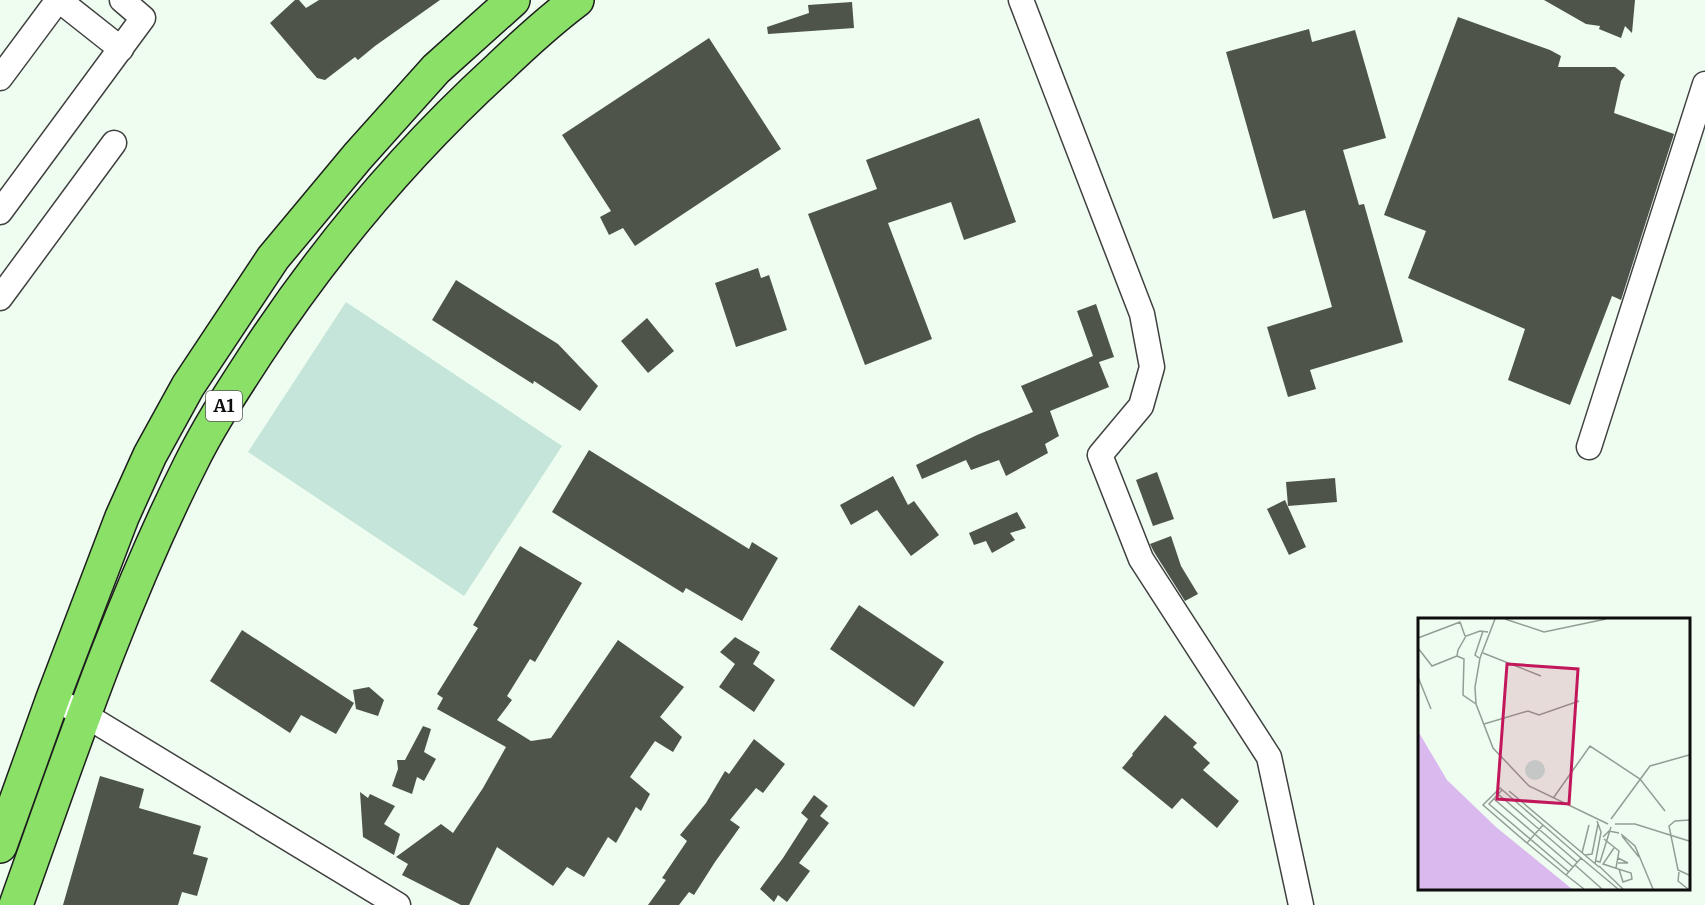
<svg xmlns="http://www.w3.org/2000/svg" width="1705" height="905" viewBox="0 0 1705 905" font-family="Merriweather,serif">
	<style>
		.pitch { fill: #c6e5da }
		.building { fill: #4e544a }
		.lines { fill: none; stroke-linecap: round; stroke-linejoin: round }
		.minor-casing { stroke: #404040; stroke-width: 27 }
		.highway-casing { stroke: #1e1e1e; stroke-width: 36 }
		.minor { stroke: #fff; stroke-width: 24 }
		.highway { stroke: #8be168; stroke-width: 33 }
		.labels { text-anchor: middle; stroke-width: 6; stroke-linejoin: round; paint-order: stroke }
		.shield { fill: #fff; stroke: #565656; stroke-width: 1.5 }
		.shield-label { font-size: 18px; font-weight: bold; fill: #0d0d0d }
		.inset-road { fill: none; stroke: #949d95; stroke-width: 1.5 }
		.view { fill: #c2185b; fill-opacity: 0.15; stroke: #c2185b; stroke-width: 3 }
		.inset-edge { fill: none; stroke: #0d0d0d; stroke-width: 3 }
	</style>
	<rect width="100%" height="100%" fill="#eefdef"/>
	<!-- pitch -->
	<path class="pitch" d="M 346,302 L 562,446 L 464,596 L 248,452 Z"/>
	<!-- building -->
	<g class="building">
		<path d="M 295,0 L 299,0 L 306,8 L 319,0 L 440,0 L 375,46 L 358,60 L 355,57 L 325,80 L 317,78 L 270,23 Z"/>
		<path d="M 1544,0 L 1635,0 L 1632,33 L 1625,26 L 1621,38 L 1599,29 L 1600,26 L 1586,24 Z"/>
		<path d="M 852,2 L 854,28 L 768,34 L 767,27 L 809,13 L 808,5 Z"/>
		<path d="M 1458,17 L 1550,50 L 1561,56 L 1558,67 L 1615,67 L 1625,75 L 1621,81 L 1614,113 L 1674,134 L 1621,300 L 1612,296 L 1570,405 L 1508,380 L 1525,329 L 1408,278 L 1426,231 L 1384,215 Z"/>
		<path d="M 1309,29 L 1312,42 L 1355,30 L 1386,138 L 1343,150 L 1359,205 L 1364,204 L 1403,342 L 1310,370 L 1316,389 L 1288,397 L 1267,327 L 1332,307 L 1305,210 L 1273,219 L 1226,52 Z"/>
		<path d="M 709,38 L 781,149 L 635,246 L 623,228 L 609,235 L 600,217 L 611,211 L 562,135 Z"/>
		<path d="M 979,118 L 1016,222 L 964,240 L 951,202 L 888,223 L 932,339 L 865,365 L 808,214 L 877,189 L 866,160 Z"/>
		<path d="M 758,268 L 761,278 L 769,275 L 787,330 L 736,347 L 715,283 Z"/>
		<path d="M 456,280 L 558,344 L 598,386 L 580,411 L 534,381 L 533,384 L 432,320 Z"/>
		<path d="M 1096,304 L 1114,357 L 1099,362 L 1109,387 L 1050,411 L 1059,436 L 1045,444 L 1048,453 L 1006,476 L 999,460 L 971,470 L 966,460 L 922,479 L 916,465 L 977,435 L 1033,412 L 1021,386 L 1093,356 L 1077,311 Z"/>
		<path d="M 647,318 L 674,351 L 648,373 L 621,341 Z"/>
		<path d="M 589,450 L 749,549 L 752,542 L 778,558 L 742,621 L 686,588 L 683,593 L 552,512 Z"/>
		<path d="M 1157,472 L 1174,519 L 1153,526 L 1136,480 Z"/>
		<path d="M 893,476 L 908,505 L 914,501 L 939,535 L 911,556 L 877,510 L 851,525 L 840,505 Z"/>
		<path d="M 1335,478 L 1337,502 L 1288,506 L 1286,482 Z"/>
		<path d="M 1285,500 L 1306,547 L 1289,555 L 1267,509 Z"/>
		<path d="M 1017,512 L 1026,528 L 1010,533 L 1015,540 L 992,553 L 986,541 L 974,545 L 969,533 Z"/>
		<path d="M 1171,536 L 1181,566 L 1198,594 L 1185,601 L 1154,552 L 1150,544 Z"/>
		<path d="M 520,546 L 582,583 L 535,662 L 530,659 L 507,696 L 512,700 L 497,720 L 531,741 L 551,738 L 618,640 L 684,687 L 660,717 L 682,737 L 673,752 L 655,741 L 630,777 L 650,794 L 641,811 L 636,807 L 616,843 L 608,837 L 584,877 L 567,867 L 553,886 L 497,847 L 469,905 L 461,905 L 402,875 L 408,864 L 396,857 L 441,824 L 453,833 L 483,788 L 506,747 L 437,709 L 443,698 L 437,694 L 478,628 L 473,625 Z"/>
		<path d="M 859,605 L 944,662 L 914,707 L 830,649 Z"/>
		<path d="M 242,630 L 354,703 L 336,734 L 301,715 L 290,733 L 210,681 Z"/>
		<path d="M 735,637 L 760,652 L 753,664 L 775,680 L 754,712 L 719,687 L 735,664 L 720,652 Z"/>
		<path d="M 369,687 L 384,700 L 378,716 L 356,709 L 353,690 Z"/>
		<path d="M 1165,715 L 1197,743 L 1193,747 L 1210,763 L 1203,770 L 1239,801 L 1217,828 L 1182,798 L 1172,809 L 1122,768 L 1133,755 L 1132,754 Z"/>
		<path d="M 423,726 L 431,729 L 424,752 L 436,759 L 424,781 L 417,777 L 412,794 L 392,786 L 398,769 L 397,760 L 405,760 Z"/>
		<path d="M 754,739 L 785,764 L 763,793 L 756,788 L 730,820 L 740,827 L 715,862 L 694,895 L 689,892 L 679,905 L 648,905 L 666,880 L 662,878 L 687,841 L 680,835 L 706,803 L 725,771 L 729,774 Z"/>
		<path d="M 100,776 L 144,789 L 139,808 L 201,826 L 193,854 L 208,858 L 197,896 L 182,892 L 178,905 L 63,905 Z"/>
		<path d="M 360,792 L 368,798 L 370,794 L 395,806 L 384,824 L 400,834 L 394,855 L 363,837 Z"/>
		<path d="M 814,795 L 828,806 L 820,816 L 829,823 L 799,863 L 810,871 L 787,902 L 778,895 L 774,902 L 760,889 L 783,858 L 808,819 L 801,813 Z"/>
	</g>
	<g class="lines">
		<!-- minor casing -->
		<g class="minor-casing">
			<g id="minor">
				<path d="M 59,0 L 121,49"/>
				<path d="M 1021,0 L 1142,314 L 1152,367 L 1141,406 L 1100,455 L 1141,559 L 1269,757 L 1301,905"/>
				<path d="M 0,78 L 58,0"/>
				<path d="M 0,212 L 143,18 L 122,0"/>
				<path d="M 0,298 L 114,143"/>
				<path d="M 1589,447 L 1705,84"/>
				<path d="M 53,698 L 85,715 L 398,905"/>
			</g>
		</g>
		<!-- highway casing -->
		<g class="highway-casing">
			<g id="highway">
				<path d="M 0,846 L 53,698 L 122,517 L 150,455 L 188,386 L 273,258 L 358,156 L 436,69 L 513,0"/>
				<path d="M 16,905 C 69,757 119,606 190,465 C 209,426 233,390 257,353 C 326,248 406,153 499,68 C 524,44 549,21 577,0"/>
			</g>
		</g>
		<!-- minor -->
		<use href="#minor" class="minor"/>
		<!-- highway -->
		<use href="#highway" class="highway"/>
	</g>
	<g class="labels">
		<!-- shield labels -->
		<rect class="shield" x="206" y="391" width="36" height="30" rx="4.5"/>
		<g class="shield-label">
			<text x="224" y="412">A1</text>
		</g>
	</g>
	<!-- overview -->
	<g transform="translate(1418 618)">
		<rect width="272" height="272" fill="#eefdef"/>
		<path d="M107 152a10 10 0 1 1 20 0a10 10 0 1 1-20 0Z" fill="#c6e5da"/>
		<path d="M 0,113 L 29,162 L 78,209 L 154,271 L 0,271 Z" fill="#dab9ee"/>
		<path class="inset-road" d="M 77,1 L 62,40 L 57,69 L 58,86 L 75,130 L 111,168 L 190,206M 87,1 L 126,14 L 188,1M 0,20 L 42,4 L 47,18M 0,30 L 14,48 L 39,38M 65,35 L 123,58M 61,40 L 57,37 L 65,13M 0,59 L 13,91M 58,86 L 45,77 L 46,41 L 39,38 L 40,32 L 48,18 L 62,13 L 70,14M 66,106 L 110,93 L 121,97 L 161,83M 84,172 L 71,186 L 151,254M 91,173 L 181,249M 80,176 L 159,244M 136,179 L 172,128 L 222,161 L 247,193M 76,181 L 155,249M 193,201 L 232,148 L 271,137M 271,202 L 257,203 L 251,208 L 260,252 L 271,257M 197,206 L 217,206 L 271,223M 203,216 L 217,228 L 235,271M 204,218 L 221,239M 185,219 L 191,213 L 201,215M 186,221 L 201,233 L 198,250M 109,225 L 148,257 L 163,240 L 125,207 L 82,170 L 65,187 L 109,225 L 125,207M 196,230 L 185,246 L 213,255 L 214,261 L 205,264 L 201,251M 164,235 L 171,207M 167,237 L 174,236 L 180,206M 163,240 L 200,271M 178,243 L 182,244 L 193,209M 200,245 L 210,245 L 200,240M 177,246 L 183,214 L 179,203M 157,247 L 184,271M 181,248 L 205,271M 261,254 L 260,263 L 270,271M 148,257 L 166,271"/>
		<path class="view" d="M 89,46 L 160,51 L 151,186 L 79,181 Z"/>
		<rect width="272" height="272" class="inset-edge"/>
	</g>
</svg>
